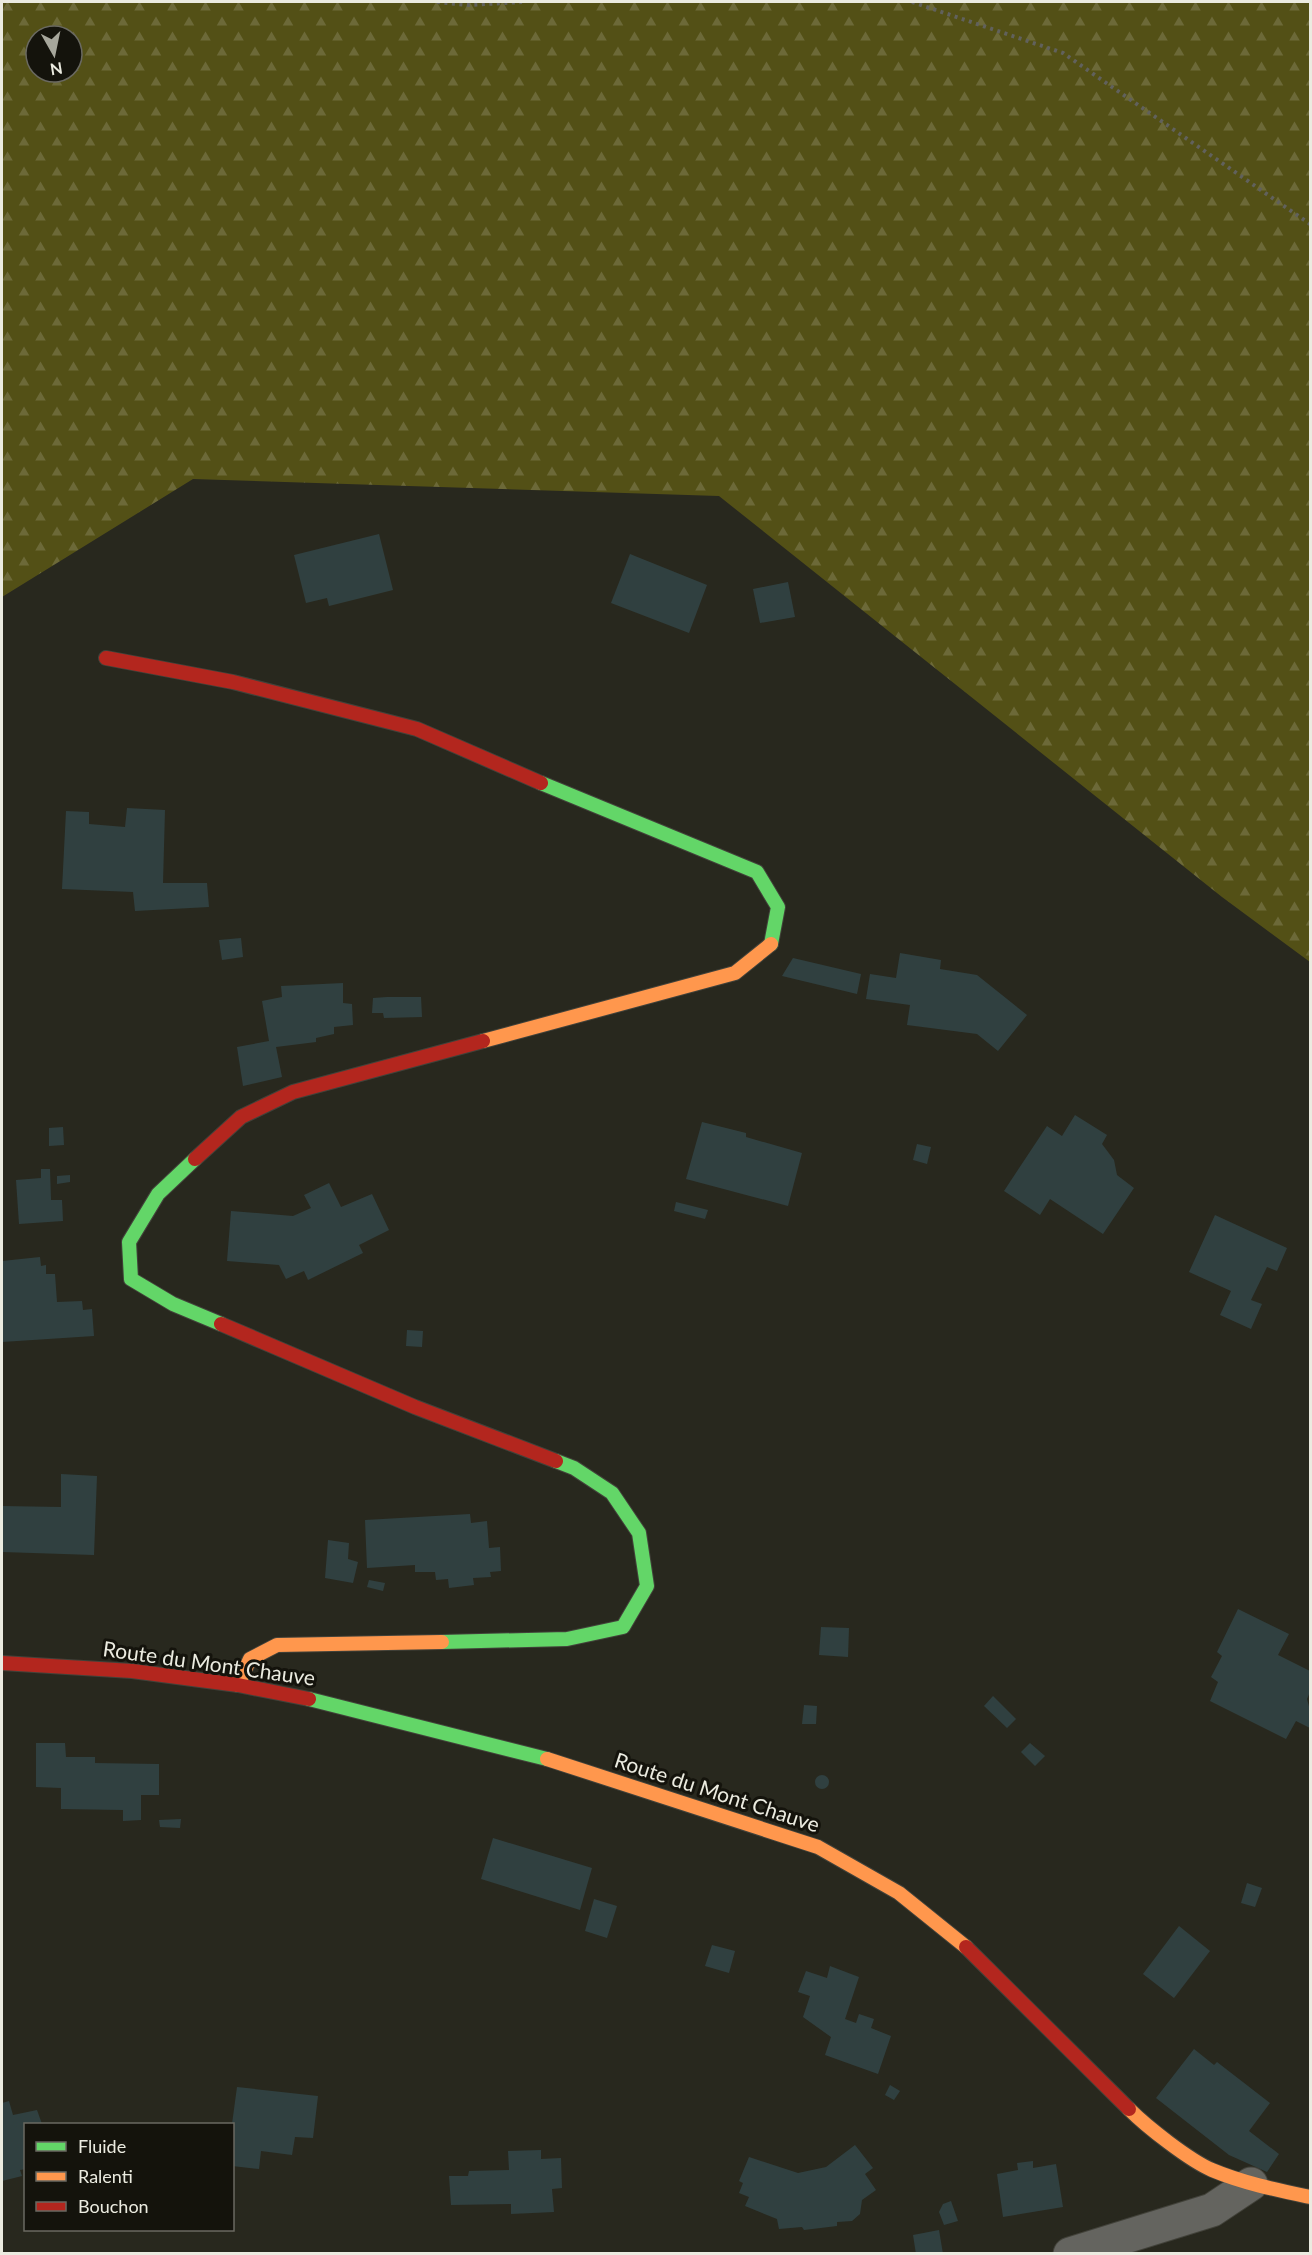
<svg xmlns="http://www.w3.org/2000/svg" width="1312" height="2255" viewBox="0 0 1312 2255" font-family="Lato,sans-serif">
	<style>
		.forest { fill: url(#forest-firs); fill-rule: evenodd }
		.building { fill: #304040 }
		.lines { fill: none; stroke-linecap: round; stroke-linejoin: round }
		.street-casing { stroke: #42423a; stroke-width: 35 }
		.fast-casing { stroke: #42423a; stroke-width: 16 }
		.slow-casing { stroke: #42423a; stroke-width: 16 }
		.jam-casing { stroke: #42423a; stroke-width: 16 }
		.path { stroke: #61615c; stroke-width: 4; stroke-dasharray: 3 4.5; stroke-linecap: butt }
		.street { stroke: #64645f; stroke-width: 33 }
		.fast { stroke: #63d668; stroke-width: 14 }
		.slow { stroke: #ff974d; stroke-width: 14 }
		.jam { stroke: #b3261e; stroke-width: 14 }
		.labels { text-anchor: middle; stroke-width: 6; stroke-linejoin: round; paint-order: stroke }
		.street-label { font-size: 21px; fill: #ebebe0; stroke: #14130c }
	</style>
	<defs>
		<pattern id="forest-firs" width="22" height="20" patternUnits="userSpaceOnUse" patternTransform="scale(1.5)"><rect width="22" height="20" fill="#535016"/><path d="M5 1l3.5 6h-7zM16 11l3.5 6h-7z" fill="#6c6938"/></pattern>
	</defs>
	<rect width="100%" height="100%" fill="#28281e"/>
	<!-- forest -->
	<path class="forest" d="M 2,2 L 1310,2 L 1310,962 L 1222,897 L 719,496 L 193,479 L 2,597 ZM 36,36 L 72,36 L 72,72 L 36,72 Z"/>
	<!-- building -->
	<g class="building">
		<path d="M 379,534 L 393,590 L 329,606 L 327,598 L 306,603 L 294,555 Z"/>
		<path d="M 630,554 L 707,585 L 689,633 L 611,603 Z"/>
		<path d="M 788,582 L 795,617 L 760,623 L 753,589 Z"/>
		<path d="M 127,808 L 165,810 L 163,883 L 207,883 L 209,907 L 135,911 L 133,892 L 62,889 L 66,811 L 89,812 L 89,824 L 125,827 Z"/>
		<path d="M 241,938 L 243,957 L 222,960 L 219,940 Z"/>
		<path d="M 900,953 L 941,960 L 940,969 L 977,975 L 1027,1015 L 998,1051 L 977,1034 L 907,1025 L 910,1005 L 866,999 L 870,974 L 896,978 Z"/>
		<path d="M 793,958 L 861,974 L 857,994 L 782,976 Z"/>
		<path d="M 343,983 L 343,1003 L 352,1004 L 353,1025 L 334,1027 L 334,1034 L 316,1038 L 316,1042 L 276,1047 L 282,1077 L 243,1086 L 237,1047 L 269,1041 L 262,1001 L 282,997 L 281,986 Z"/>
		<path d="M 387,997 L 421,997 L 422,1017 L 384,1018 L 383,1013 L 372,1013 L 373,998 Z"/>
		<path d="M 1075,1115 L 1107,1135 L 1102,1144 L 1114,1160 L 1117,1175 L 1134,1188 L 1103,1234 L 1050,1199 L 1040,1215 L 1004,1191 L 1047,1126 L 1062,1136 Z"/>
		<path d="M 702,1122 L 746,1133 L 746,1137 L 802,1153 L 788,1206 L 686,1179 Z"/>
		<path d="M 63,1127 L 64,1145 L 49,1146 L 49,1128 Z"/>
		<path d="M 917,1144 L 931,1147 L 927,1164 L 913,1160 Z"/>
		<path d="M 41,1169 L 50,1169 L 51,1200 L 62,1200 L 63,1221 L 19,1224 L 16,1180 L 41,1178 Z"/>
		<path d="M 70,1175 L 70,1182 L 57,1184 L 57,1176 Z"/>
		<path d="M 329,1183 L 341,1207 L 372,1194 L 389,1230 L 359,1245 L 363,1253 L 308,1280 L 304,1271 L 286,1279 L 279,1265 L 227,1261 L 231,1211 L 293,1216 L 311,1208 L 304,1195 Z"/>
		<path d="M 676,1202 L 708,1210 L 705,1219 L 674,1211 Z"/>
		<path d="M 1215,1215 L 1287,1248 L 1277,1271 L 1267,1267 L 1251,1300 L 1262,1304 L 1251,1329 L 1220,1315 L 1231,1291 L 1189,1272 Z"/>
		<path d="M 40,1257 L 41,1266 L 46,1265 L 46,1274 L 55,1274 L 57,1302 L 82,1301 L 83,1310 L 92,1309 L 94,1336 L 2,1342 L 2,1261 Z"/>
		<path d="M 407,1330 L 423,1331 L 422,1347 L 406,1346 Z"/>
		<path d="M 61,1474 L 97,1476 L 94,1555 L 2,1552 L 2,1506 L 61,1507 Z"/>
		<path d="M 470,1514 L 471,1523 L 487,1521 L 489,1548 L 500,1547 L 501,1571 L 490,1572 L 491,1577 L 473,1578 L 474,1585 L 449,1588 L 448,1579 L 436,1580 L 435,1572 L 415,1572 L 415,1565 L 367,1568 L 365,1520 Z"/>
		<path d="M 328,1540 L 349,1543 L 348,1559 L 358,1562 L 353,1583 L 325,1578 Z"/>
		<path d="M 369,1580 L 385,1583 L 383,1591 L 367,1587 Z"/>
		<path d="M 1238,1609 L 1289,1634 L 1278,1655 L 1310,1671 L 1310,1692 L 1307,1699 L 1310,1710 L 1310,1728 L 1296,1721 L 1286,1739 L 1210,1701 L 1218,1682 L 1211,1677 L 1222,1656 L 1217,1652 Z"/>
		<path d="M 821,1627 L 849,1628 L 848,1657 L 819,1655 Z"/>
		<path d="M 993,1696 L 1016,1719 L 1007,1728 L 984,1706 Z"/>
		<path d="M 804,1705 L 817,1706 L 816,1724 L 802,1724 Z"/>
		<path d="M 36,1743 L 65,1743 L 66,1757 L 95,1757 L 95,1763 L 159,1764 L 159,1795 L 141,1795 L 141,1820 L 123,1821 L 123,1810 L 61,1809 L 61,1788 L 36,1787 Z"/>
		<path d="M 1030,1743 L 1045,1756 L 1035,1766 L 1021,1752 Z"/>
		<circle cx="822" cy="1782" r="7"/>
		<path d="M 181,1819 L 180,1828 L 160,1827 L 159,1820 Z"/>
		<path d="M 493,1838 L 592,1868 L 580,1910 L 481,1879 Z"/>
		<path d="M 1247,1883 L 1262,1888 L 1255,1907 L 1241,1903 Z"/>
		<path d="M 594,1899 L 617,1906 L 607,1938 L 585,1931 Z"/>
		<path d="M 1179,1926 L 1210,1951 L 1174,1998 L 1143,1974 Z"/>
		<path d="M 712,1945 L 735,1951 L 729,1973 L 705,1966 Z"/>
		<path d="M 830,1966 L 859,1977 L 845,2019 L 856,2023 L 859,2014 L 874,2019 L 871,2028 L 891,2036 L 878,2074 L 825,2055 L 831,2037 L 803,2017 L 810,1996 L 798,1992 L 806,1971 L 827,1978 Z"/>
		<path d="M 1194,2049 L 1214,2065 L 1217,2062 L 1270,2103 L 1249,2131 L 1279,2154 L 1267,2172 L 1229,2155 L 1156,2098 Z"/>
		<path d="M 890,2085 L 900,2091 L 894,2100 L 885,2095 Z"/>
		<path d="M 237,2087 L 318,2096 L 313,2138 L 295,2137 L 292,2155 L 261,2151 L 259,2169 L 232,2166 L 232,2124 Z"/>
		<path d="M 9,2101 L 13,2115 L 37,2110 L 42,2124 L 26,2124 L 26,2169 L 20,2170 L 22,2176 L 2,2181 L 2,2103 Z"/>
		<path d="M 855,2145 L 873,2168 L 865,2174 L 876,2190 L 862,2200 L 860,2214 L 852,2221 L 837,2222 L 837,2226 L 804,2230 L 802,2227 L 779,2229 L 777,2219 L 745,2206 L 749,2197 L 739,2193 L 743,2183 L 739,2181 L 749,2157 L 798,2173 L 826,2167 Z"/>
		<path d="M 541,2150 L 541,2159 L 561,2158 L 562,2188 L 552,2189 L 554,2212 L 511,2214 L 511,2204 L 451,2205 L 449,2176 L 468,2176 L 469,2171 L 509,2170 L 508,2151 Z"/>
		<path d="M 1033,2161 L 1033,2168 L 1056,2164 L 1063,2207 L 1003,2217 L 997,2174 L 1018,2170 L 1017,2163 Z"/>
		<path d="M 951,2201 L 958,2221 L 944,2225 L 939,2212 L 943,2204 Z"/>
		<path d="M 939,2230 L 943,2254 L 916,2254 L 913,2235 Z"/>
	</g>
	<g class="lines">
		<!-- street casing -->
		<g class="street-casing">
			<path id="street" d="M 1070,2254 L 1212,2210 L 1251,2184"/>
		</g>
		<!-- fast casing -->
		<g class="fast-casing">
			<g id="fast">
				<path d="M 541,783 L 757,872 L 778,907 L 771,944"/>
				<path d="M 195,1159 L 158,1194 L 129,1242 L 131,1279 L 173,1304 L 221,1324"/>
				<path d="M 442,1642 L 567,1639 L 623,1627 L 647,1586 L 639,1533 L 612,1493 L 574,1468 L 556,1461"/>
				<path d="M 309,1699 L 547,1759"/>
			</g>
		</g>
		<!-- slow casing -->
		<g class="slow-casing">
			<g id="slow">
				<path d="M 483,1041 L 735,973 L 771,944"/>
				<path d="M 238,1685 L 250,1659 L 277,1645 L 442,1642"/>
				<path d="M 547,1759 L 818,1847 L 899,1893 L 966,1947"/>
				<path d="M 1129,2109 C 1147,2127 1189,2160 1212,2170 C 1243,2183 1277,2190 1310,2197"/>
			</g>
		</g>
		<!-- jam casing -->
		<g class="jam-casing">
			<g id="jam">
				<path d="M 106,658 L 233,682 L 417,729 L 541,783"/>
				<path d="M 195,1159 L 241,1117 L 293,1092 L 483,1041"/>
				<path d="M 221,1324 L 415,1407 L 556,1461"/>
				<path d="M 2,1663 L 132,1671 L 238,1685 L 309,1699"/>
				<path d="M 966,1947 L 1129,2109"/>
			</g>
		</g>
		<!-- path -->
		<g class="path">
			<path d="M 437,2 L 468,5 L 522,2"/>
			<path d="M 912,2 L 1063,53 L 1310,224"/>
		</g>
		<!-- street -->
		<use href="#street" class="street"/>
		<!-- fast -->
		<use href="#fast" class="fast"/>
		<!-- slow -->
		<use href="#slow" class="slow"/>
		<!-- jam -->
		<use href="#jam" class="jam"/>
	</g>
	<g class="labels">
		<!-- street labels -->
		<g class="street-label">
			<text transform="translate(209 1664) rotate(8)" y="7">Route du Mont Chauve</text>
			<text transform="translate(717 1793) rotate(18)" y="7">Route du Mont Chauve</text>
		</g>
	</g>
	<!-- border -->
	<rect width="1312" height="2255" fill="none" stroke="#ebebe0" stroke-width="6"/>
	<!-- legend -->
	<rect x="24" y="2123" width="210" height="108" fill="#14130c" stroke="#6a6961" stroke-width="1.5"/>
	<rect x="36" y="2142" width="30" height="9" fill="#63d668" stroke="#6a6961" stroke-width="1.5"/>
	<text x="78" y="2153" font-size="18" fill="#ebebe0">Fluide</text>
	<rect x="36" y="2172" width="30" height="9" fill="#ff974d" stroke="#6a6961" stroke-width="1.5"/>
	<text x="78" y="2183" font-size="18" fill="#ebebe0">Ralenti</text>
	<rect x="36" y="2202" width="30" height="9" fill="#b3261e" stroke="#6a6961" stroke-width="1.5"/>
	<text x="78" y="2213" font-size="18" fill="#ebebe0">Bouchon</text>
	<!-- north arrow -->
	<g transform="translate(54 54) rotate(171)"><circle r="28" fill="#14130c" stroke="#6a6961" stroke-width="1.5"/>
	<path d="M0-4.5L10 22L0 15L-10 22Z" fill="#a7a79c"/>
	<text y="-9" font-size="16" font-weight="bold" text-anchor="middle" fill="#ebebe0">N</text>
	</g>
</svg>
